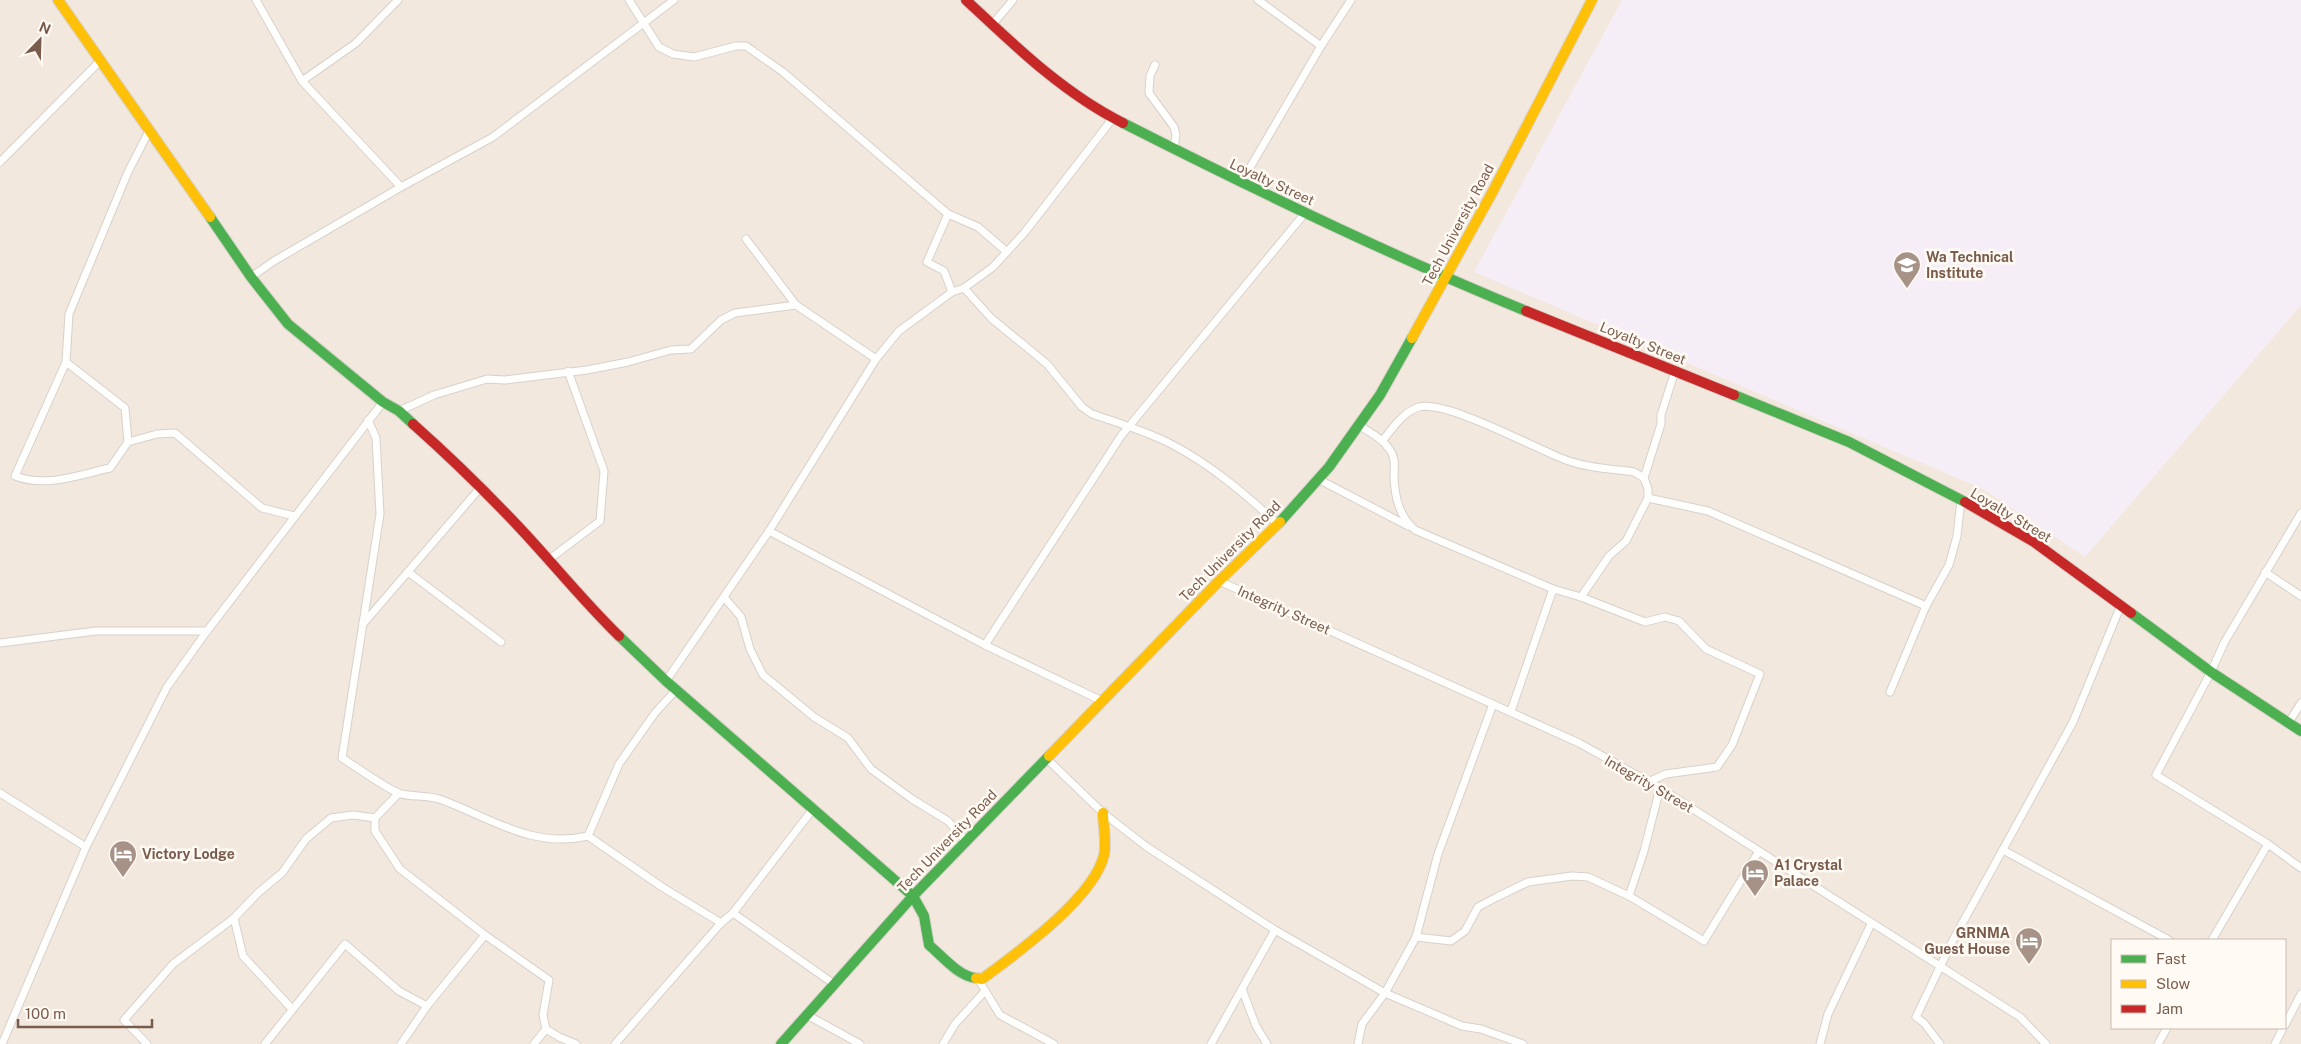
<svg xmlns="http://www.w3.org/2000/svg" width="2301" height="1044" viewBox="0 0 2301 1044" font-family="'Public Sans',sans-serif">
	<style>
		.residential { fill: #f2e8de; fill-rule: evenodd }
		.education { fill: #f6eef6 }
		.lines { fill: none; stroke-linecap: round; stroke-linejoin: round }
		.street-casing { stroke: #d7d1cb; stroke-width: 9 }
		.fast-casing { stroke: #d9d2cb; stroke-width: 12 }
		.slow-casing { stroke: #d9d2cb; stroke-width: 12 }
		.jam-casing { stroke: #d9d2cb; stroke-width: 12 }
		.street { stroke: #fefefd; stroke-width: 7 }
		.fast { stroke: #4caf50; stroke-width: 10 }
		.slow { stroke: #ffc107; stroke-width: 10 }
		.jam { stroke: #c62828; stroke-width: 10 }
		.labels { text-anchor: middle; stroke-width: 5; stroke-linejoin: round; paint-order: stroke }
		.street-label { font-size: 14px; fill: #7a5c4d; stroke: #fffaf3 }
		.poi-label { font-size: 14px; font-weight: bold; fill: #7a5c4d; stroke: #fffaf3; text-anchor: start }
	</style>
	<rect width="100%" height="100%" fill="#f9f5f0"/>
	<!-- residential -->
	<path class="residential" d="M 0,0 L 2301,0 L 2301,1044 L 0,1044 ZM 2112,940 L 2285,940 L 2285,1028 L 2112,1028 Z"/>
	<!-- education -->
	<path class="education" d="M 1622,0 L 2301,0 L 2301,305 L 2085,557 L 1985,490 L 1474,272 Z"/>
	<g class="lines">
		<!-- street casing -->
		<g class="street-casing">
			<g id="street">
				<path d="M 256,0 L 302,81 L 401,187"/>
				<path d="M 629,0 L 659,47 L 673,54 L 694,57 L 736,46 L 746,46 L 783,72 L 948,214 L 978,227 L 1007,252"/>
				<path d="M 1258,0 L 1321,46"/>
				<path d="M 992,25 L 1013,0"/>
				<path d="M 1155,65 L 1150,76 L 1149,93 L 1174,127 L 1176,135 L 1174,149"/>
				<path d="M 302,81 L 356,43 L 398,0"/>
				<path d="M 0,162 L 100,61"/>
				<path d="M 1241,183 L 1321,46 L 1351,0"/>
				<path d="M 948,214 L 927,262 L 944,271 L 952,292"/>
				<path d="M 746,239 L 796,305 L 876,359"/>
				<path d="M 251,277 L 274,261 L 401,187 L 493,137 L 674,0"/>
				<path d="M 964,288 L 991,318 L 1047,364 L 1082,407 L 1092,414 C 1118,423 1146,431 1171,444 C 1210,464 1245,494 1278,524"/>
				<path d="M 66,362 L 15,476 C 46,488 78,475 110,468 L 128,442 L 125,408 L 66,362 L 69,314 L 128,172 L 149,131"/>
				<path d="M 399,411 L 434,395 L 487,379 L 505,380 L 587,370 L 628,362 L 671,350 L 691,349 L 721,320 L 735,313 L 796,305"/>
				<path d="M 368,420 L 376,438 L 380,514 L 342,758 C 355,766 388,790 401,794 C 414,797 429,795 442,800 C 491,818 532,849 588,836 L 662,887 L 721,923 L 733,913 L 813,809"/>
				<path d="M 1360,426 C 1371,433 1383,439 1390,450 C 1396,458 1394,467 1394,477 C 1395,498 1399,516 1415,530 L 1553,589 L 1581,597 L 1645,622 L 1665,617 L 1679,621 L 1706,649 L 1760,674 L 1732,745 L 1717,767 L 1666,774 L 1648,782"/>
				<path d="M 1383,440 C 1392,429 1404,411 1419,407 C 1447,400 1536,449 1566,460 C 1587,468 1612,469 1634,472 L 1644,478 L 1648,489 L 1648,498 L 1626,541 L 1609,556 L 1581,597"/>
				<path d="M 128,442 L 157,434 L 175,433 L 262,508 L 294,516"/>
				<path d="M 1644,478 L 1661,424 L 1661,415 L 1675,371"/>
				<path d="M 1318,479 L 1408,526"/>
				<path d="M 1648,498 L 1708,511 L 1926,606"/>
				<path d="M 2301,513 L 2224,643 L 2211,672 L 2156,775 L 2268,844 L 2301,868"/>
				<path d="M 769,531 L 985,645 L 1102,701"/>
				<path d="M 547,561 L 600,521 L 604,471 L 568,371"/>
				<path d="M 408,572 L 501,642"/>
				<path d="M 2265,572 L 2301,596"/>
				<path d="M 1219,581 L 1579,743 L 1660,788 L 2020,1017 L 2046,1044"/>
				<path d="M 724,597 L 741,617 L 750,649 L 763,675 L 814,717 L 848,738 L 871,769 L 912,799 L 948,821 L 966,841"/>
				<path d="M 363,624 L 480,488"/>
				<path d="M 0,643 L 96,631 L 207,631"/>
				<path d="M 985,645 L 1121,436 L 1305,213"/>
				<path d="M 666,681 L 769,531 L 876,359 L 899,331 L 952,292 L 964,288 L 993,267 L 1025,232 L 1113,118"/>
				<path d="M 1890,692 L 1926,606 L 1949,565 L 1957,536 L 1961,500"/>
				<path d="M 1511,711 L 1553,589"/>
				<path d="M 2289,722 L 2301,703"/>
				<path d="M 1046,758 L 1103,813 L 1147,847 L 1275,930 L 1385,993 L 1462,1026 L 1481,1029 L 1523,1044"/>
				<path d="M 0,793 L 86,847"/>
				<path d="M 375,818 L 375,831 L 400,869 L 485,935 L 549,980 L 543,1015 L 546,1029 L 559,1037 L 576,1044"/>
				<path d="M 588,836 L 619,764 L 655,713 L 676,690"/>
				<path d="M 2003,850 L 2169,940"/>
				<path d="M 1629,896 L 1644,851 L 1660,788"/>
				<path d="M 733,913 L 834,984"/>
				<path d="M 1416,937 L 1451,941 L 1465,931 L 1478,907 L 1497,897 L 1528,882 L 1572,876 L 1588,877 L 1629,896 L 1704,941 L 1759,851"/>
				<path d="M 2212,940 L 2268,844"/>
				<path d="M 978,979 L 1000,1015 L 1054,1044"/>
				<path d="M 1242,989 L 1256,1026 L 1267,1044"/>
				<path d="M 292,1009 L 243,956 L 234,918 L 259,892 L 282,873 L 306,839 L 331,818 L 353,815 L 375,818 L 399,793"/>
				<path d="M 807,1015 L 860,1044"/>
				<path d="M 2285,1025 L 2301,994"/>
				<path d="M 2,1044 L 86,847 L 167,687 L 207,631 L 383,402"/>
				<path d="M 147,1044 L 124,1020 L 173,964 L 234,918"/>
				<path d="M 265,1044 L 345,944 L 399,991 L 427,1006"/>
				<path d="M 401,1044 L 427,1006 L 485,935"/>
				<path d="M 534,1044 L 546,1029"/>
				<path d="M 615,1044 L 721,923"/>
				<path d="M 943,1044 L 955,1024 L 985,991"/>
				<path d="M 1211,1044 L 1275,930"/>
				<path d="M 1358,1044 L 1362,1024 L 1385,993 L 1416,937 L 1438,854 L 1493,704"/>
				<path d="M 1820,1044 L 1828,1014 L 1871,924"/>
				<path d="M 1940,1044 L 1924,1023 L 1916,1017 L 1952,942 L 2073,722 L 2121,605"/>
				<path d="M 2158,1044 L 2167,1028"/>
				<path d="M 2275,1044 L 2283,1028"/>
			</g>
		</g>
		<!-- fast casing -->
		<g class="fast-casing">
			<g id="fast">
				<path d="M 1123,123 C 1255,190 1389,255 1526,311"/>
				<path d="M 210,217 L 251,277 L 288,324 L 383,402 L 399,411 L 413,424"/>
				<path d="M 1734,395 L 1849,442 L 1965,502"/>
				<path d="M 1280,522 L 1329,467 L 1380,395 L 1412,338"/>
				<path d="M 2131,613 L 2211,672 L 2301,731"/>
				<path d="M 619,636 L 666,681 L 913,896 L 924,916 L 929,945 C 941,955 959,977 976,978"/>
				<path d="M 781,1044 L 913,896 L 1049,756"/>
			</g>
		</g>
		<!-- slow casing -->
		<g class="slow-casing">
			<g id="slow">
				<path d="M 58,0 L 210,217"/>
				<path d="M 1412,338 L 1493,191 L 1592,0"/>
				<path d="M 1049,756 L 1219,581 L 1280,522"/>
				<path d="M 976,978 L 982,979 C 1017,953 1094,898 1104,855 C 1107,842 1103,826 1103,813"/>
			</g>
		</g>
		<!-- jam casing -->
		<g class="jam-casing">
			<g id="jam">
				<path d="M 966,0 C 1014,45 1063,93 1123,123"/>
				<path d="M 1526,311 L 1734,395"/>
				<path d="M 413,424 C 449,456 484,490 518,526 C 552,562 583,601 619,636"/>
				<path d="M 1965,502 L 2034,542 L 2131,613"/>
			</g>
		</g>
		<!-- street -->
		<use href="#street" class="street"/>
		<!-- fast -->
		<use href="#fast" class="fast"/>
		<!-- slow -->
		<use href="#slow" class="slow"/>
		<!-- jam -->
		<use href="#jam" class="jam"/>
	</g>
	<!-- icons -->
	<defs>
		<g id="school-pin" transform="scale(1.4375)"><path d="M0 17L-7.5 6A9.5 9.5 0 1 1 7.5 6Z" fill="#a69286" stroke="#fffaf3"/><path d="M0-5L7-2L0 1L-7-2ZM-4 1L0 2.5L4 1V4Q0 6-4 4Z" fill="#fff"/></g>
		<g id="hotel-pin" transform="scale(1.4375)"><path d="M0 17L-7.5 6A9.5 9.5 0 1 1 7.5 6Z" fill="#a69286" stroke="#fffaf3"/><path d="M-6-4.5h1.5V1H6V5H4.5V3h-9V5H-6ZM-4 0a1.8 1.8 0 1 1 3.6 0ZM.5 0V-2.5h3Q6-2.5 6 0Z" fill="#fff"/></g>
	</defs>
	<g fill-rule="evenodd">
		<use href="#school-pin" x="1907" y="265"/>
		<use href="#hotel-pin" x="123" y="854"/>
		<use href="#hotel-pin" x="1755" y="873"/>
		<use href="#hotel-pin" x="2029" y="941"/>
	</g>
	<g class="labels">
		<!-- street labels -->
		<g class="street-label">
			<text transform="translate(1272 182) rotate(25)" y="5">Loyalty Street</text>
			<text transform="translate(1458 225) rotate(-62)" y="5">Tech University Road</text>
			<text transform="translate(1643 343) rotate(22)" y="5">Loyalty Street</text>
			<text transform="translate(2011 515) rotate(31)" y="5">Loyalty Street</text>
			<text transform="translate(1230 551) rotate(-45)" y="5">Tech University Road</text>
			<text transform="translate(1284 610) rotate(24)" y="5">Integrity Street</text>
			<text transform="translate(1649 784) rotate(30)" y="5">Integrity Street</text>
			<text transform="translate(947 841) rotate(-46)" y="5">Tech University Road</text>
		</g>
		<!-- poi labels -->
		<g class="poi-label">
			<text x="1926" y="262">Wa Technical<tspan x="1926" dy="16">Institute</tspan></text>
			<text x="142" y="859">Victory Lodge</text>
			<text x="1774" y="870">A1 Crystal<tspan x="1774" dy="16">Palace</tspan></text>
			<text x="2010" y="938" text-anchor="end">GRNMA<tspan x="2010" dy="16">Guest House</tspan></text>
		</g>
	</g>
	<!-- legend -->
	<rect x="2111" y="939" width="175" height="90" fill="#fffaf3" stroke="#cabbb1"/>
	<rect x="2121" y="955" width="25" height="8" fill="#4caf50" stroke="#cabbb1"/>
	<text x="2156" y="964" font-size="15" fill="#7a5c4d">Fast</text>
	<rect x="2121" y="980" width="25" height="8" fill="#ffc107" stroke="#cabbb1"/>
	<text x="2156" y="989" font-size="15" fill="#7a5c4d">Slow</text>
	<rect x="2121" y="1005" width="25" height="8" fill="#c62828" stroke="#cabbb1"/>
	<text x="2156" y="1014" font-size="15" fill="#7a5c4d">Jam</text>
	<!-- north arrow -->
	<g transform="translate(40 40) rotate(23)" stroke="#fffaf3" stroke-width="4" paint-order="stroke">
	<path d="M0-4L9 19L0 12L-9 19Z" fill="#7a5c4d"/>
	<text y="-8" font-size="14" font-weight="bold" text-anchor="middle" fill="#7a5c4d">N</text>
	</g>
	<!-- scale -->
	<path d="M18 1019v8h134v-8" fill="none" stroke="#7a5c4d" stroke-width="2.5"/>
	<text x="25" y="1019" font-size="15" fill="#7a5c4d" stroke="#fffaf3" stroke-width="4" paint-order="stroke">100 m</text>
</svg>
